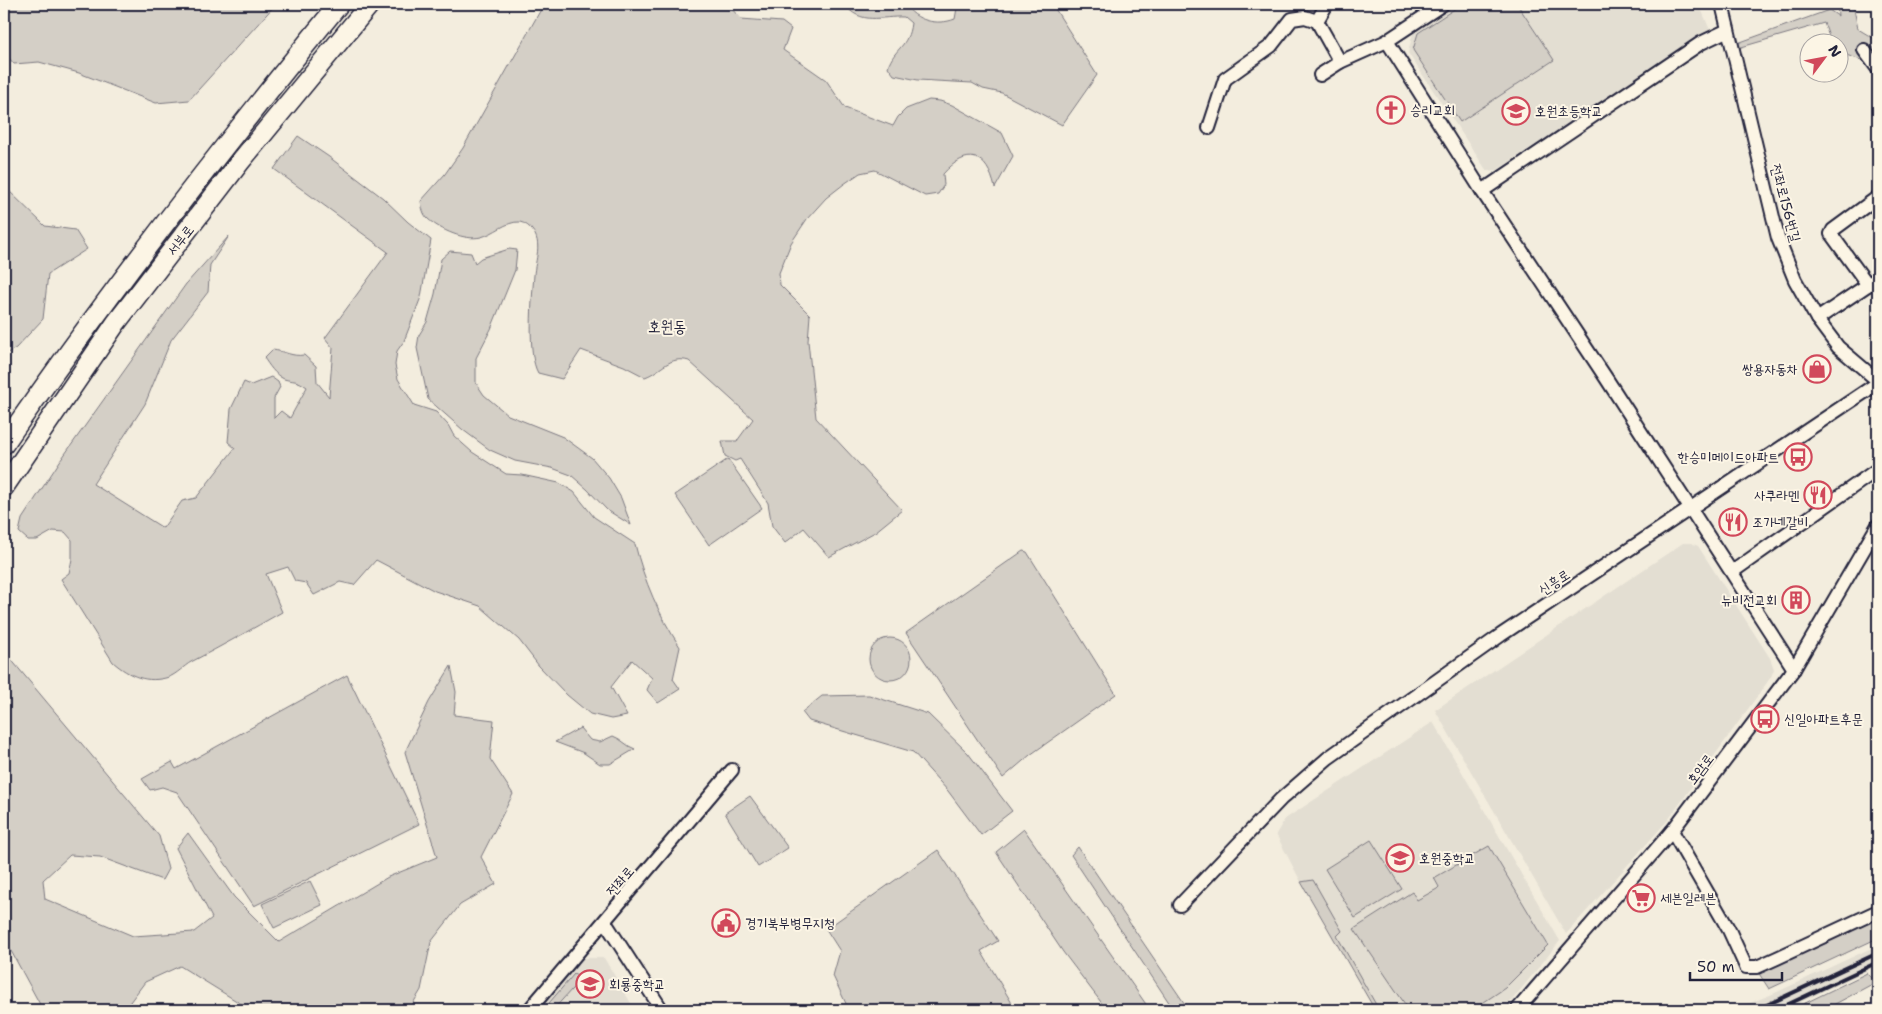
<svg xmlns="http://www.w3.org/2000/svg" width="1882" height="1014" viewBox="0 0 1882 1014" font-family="'Shantell Sans','Poor Story',sans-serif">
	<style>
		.built { fill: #e3ded2 }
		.green { fill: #d4cfc6; stroke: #7b7880 }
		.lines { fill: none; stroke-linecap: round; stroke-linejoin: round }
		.minor-casing { stroke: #22223b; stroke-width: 16 }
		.highway-casing { stroke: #22223b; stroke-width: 22 }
		.minor { stroke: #fcf5e5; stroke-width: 12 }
		.highway { stroke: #fcf5e5; stroke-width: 19 }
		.rail { stroke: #22223b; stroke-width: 4 }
		.labels { text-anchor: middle; stroke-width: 4; stroke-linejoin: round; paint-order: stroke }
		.poi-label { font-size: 14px; fill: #22223b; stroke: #fcf5e5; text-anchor: start }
		.street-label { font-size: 14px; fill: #22223b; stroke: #fcf5e5 }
		.quarter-label { font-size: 16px; fill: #22223b; stroke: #fcf5e5 }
	</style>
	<rect width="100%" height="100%" fill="#f3edde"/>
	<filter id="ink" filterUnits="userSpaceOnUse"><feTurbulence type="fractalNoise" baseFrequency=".02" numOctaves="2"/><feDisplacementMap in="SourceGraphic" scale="10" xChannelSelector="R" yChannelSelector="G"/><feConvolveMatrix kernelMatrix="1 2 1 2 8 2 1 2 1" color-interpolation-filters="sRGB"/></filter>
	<g filter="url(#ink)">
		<!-- built -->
		<g class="built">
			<path d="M 1454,4 L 1699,4 L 1710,30 L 1497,170 L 1487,171 L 1408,53 L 1414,29 Z"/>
			<path d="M 1683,543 L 1691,543 L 1698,546 L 1770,658 L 1774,669 L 1771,677 L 1668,820 L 1566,934 L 1435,710 Z"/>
			<path d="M 1433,722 L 1560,941 L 1504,1010 L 1375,1010 L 1301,882 L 1276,834 L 1285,819 Z"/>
			<path d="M 1878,945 L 1878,965 L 1784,1010 L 1733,1010 L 1775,993 Z"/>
			<path d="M 581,958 L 604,958 L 635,1010 L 538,1010 Z"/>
		</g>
		<!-- green -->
		<g class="green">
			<path d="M 4,4 L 276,4 L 189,100 L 156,103 L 79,73 L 39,62 L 14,64 L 4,52 Z"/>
			<path d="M 544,4 L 729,4 L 729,6 L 741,19 L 782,22 L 791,29 L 783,50 L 826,80 L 845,108 L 893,126 L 898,117 L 906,109 L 929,100 L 940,101 L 952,105 L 1002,133 L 1013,156 L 995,188 C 987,153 967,147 943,174 L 944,185 L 938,194 L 925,196 L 875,170 L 860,173 L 844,184 L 826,198 L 807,219 L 791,243 L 779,273 L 780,285 L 810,315 L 808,341 L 816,418 L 902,510 L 875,532 L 829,557 L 804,528 L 785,543 L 772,526 L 768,503 L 740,459 L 735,461 L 725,456 L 722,441 L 737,441 L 753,419 L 689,361 C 669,355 662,371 645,377 L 624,366 L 581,350 L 562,379 L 538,373 C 527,354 532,298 534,275 C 535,260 543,243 532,230 C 530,227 525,223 520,222 C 506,221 494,234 481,237 C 465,241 440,230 428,219 C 423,214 422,208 421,201 L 445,174 L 463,148 Z"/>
			<path d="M 844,4 L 905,4 C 915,21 937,26 955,19 L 957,8 L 952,4 L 1052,4 L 1097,75 L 1062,125 L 1002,93 L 983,89 L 972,83 L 918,80 L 894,75 L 888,67 C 895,47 908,48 911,23 L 904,17 C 881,16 861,26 844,4 Z"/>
			<path d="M 1462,4 L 1492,4 L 1494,6 L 1497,4 L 1517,4 L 1554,60 L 1460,122 L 1413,50 L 1418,33 Z"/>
			<path d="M 1837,4 L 1853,4 L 1858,29 L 1878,41 L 1878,50 L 1862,43 L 1864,61 L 1843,54 L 1840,59 L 1840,42 L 1831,42 L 1824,23 L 1738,48 L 1735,44 L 1829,10 L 1838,16 Z"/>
			<path d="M 298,136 L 329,157 L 383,198 L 408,222 L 431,240 L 421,297 L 404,341 L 397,351 L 395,365 L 398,379 L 414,405 L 436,412 L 448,425 L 454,436 L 472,452 L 506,474 L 522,475 L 559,483 L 574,492 L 594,517 L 635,544 C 644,581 659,615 680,647 L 673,679 L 680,689 L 658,703 L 647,690 L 652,678 L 632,660 L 611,687 L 627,716 L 611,719 L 590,714 L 567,695 L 539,666 L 519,640 L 480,606 L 435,591 L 376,560 L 354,585 L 340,582 L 314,595 L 306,583 L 295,581 L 288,567 L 266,574 L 282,612 C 252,629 222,646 191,662 C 184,666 177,674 169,677 C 147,684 129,676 113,662 L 61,579 L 69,573 L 72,559 L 72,540 L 65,532 L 53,531 L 37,540 L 28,540 L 19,532 L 22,519 L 60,461 L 186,284 L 229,236 L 210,265 L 208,292 L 171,340 L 145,404 L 93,484 L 163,528 L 182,501 L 196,498 L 235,448 L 228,442 L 231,409 L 244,382 L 251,385 L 271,377 L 278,382 L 280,387 L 274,398 L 274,418 L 281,411 L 290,418 L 307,387 C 296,379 294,382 284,379 C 275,375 269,365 264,358 L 272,350 C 285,351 292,357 304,355 L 316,366 L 317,382 L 329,397 L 333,348 L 325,338 L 388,252 L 274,169 Z"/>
			<path d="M 4,186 L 45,226 L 75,230 L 87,249 L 48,274 L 43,319 L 16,348 L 4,355 Z"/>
			<path d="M 509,249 L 517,250 L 515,270 L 491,329 L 476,358 L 476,383 L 484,395 L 508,415 L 563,437 L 592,458 L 609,478 L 621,498 L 631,525 L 607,510 L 587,489 L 571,475 L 552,468 L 515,461 L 490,450 L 463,430 L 428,399 L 417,348 L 419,335 L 427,322 L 435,294 L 441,259 L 450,251 L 471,253 L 475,263 L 481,258 Z"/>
			<path d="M 728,459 L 762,508 L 709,545 L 675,495 Z"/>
			<path d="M 1023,551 L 1027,552 L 1116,694 L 1030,755 L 1003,778 L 906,633 Z"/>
			<circle cx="890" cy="659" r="21"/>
			<path d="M 4,651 L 159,836 L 168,869 L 162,880 L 100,857 L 70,855 L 43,880 L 45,899 L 133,936 L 194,932 L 212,918 L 176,848 L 188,833 L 234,897 L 279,942 L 388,877 L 437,857 L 405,752 L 429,702 L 451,666 L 456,692 L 454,715 L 494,720 L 490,759 L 513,794 L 481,857 L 496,884 L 460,905 L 431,942 L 421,990 L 409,1010 L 251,1010 L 180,966 L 145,982 L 127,1006 L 128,1010 L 43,1010 L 10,949 L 4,941 Z"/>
			<path d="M 347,675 L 419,824 L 254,906 L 177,792 L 162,787 L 150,790 L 142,779 L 172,762 L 176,769 Z"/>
			<path d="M 869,695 L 928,714 L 968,753 L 1012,811 L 981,835 L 948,791 L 913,752 L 809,721 L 802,712 L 822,696 Z"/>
			<path d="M 580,728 L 590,740 L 600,742 L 613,736 C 622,739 626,746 635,749 L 610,764 L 600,764 L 584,753 L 555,742 Z"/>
			<path d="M 750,796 L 788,848 L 758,867 L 725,813 Z"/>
			<path d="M 1024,829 L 1150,1010 L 1107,1010 L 1063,952 L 996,852 Z"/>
			<path d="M 1371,840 L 1402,889 L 1355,918 L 1325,869 Z"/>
			<path d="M 1489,846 L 1548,945 L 1505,988 L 1472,1010 L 1409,1010 L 1354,929 L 1412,892 L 1417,900 L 1437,889 L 1439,887 L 1434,878 Z"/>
			<path d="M 1078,847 L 1189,1010 L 1174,1010 L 1071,855 Z"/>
			<path d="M 938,850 L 998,941 L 981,951 L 1016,1010 L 849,1010 L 833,976 L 840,951 L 826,929 Z"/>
			<path d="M 1313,880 L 1342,931 L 1337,936 L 1379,1010 L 1375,1010 L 1301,882 Z"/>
			<path d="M 310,881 L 322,905 L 274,928 L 262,904 Z"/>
			<path d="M 1878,917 L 1878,938 L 1769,989 L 1758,972 Z"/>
			<path d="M 1867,973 L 1876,982 L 1824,1010 L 1791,1010 Z"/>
			<path d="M 574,974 L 581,979 L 553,1010 L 543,1010 Z"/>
		</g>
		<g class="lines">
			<!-- minor casing -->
			<g class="minor-casing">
				<g id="minor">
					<path d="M 1722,4 L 1778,238 L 1795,280 L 1817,319 L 1838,347 L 1878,381"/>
					<path d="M 1317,21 L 1327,4"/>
					<path d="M 1728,30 L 1701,43 L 1482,191 L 1606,378 L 1794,669"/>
					<path d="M 1387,41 L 1482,191"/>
					<path d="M 1864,50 L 1878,69"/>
					<path d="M 1320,75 L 1340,62 L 1387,41 L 1443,4"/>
					<path d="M 1209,128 L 1225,79 L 1271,46 L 1292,19 L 1305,17 L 1317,21 L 1340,62"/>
					<path d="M 1868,285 L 1831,234 L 1833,230 L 1878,197"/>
					<path d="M 1817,319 L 1878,278"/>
					<path d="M 1732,572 L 1878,469"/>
					<path d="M 1672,831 L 1729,930 L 1746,967 L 1757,967 L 1777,958 L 1878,911"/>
					<path d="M 1180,905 L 1281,799 L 1328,758 L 1501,635 L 1878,383"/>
					<path d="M 605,922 L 662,1010"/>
					<path d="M 529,1010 L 732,770"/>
					<path d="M 1517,1010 L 1672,831 L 1794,669 L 1878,525"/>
				</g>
			</g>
			<!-- highway casing -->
			<g class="highway-casing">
				<g id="highway">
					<path d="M 4,444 C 109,292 222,147 339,4"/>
					<path d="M 4,487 L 116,323 L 240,162 L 370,4"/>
				</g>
			</g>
			<!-- minor -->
			<use href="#minor" class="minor"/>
			<!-- highway -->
			<use href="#highway" class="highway"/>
			<!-- rail -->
			<g class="rail">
				<path d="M 1756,1010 L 1878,953"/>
				<path d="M 1776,1010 L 1878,962"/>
			</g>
		</g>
	</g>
	<!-- icons -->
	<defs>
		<g id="church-ring" transform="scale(1.4375)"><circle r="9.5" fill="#fcf5e5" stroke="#d1495b" stroke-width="1.5"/><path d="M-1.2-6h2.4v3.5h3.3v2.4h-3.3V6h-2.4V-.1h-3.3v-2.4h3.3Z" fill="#d1495b"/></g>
		<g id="school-ring" transform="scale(1.4375)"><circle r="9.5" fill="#fcf5e5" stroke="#d1495b" stroke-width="1.5"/><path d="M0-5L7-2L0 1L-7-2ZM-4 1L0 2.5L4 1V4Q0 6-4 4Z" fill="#d1495b"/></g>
		<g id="shop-ring" transform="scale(1.4375)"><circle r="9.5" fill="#fcf5e5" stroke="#d1495b" stroke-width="1.5"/><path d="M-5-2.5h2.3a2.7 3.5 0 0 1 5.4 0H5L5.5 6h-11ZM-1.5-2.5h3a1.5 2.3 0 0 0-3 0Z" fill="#d1495b"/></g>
		<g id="bus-ring" transform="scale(1.4375)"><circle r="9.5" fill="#fcf5e5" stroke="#d1495b" stroke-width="1.5"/><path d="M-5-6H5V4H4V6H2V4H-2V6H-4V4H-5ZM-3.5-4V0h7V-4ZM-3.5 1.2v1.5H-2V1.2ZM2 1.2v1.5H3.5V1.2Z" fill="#d1495b"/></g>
		<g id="restaurant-ring" transform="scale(1.4375)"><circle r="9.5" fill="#fcf5e5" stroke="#d1495b" stroke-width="1.5"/><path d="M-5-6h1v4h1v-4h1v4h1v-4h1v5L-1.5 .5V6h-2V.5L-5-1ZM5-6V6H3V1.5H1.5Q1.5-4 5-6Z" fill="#d1495b"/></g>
		<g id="building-ring" transform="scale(1.4375)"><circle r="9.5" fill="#fcf5e5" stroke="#d1495b" stroke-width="1.5"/><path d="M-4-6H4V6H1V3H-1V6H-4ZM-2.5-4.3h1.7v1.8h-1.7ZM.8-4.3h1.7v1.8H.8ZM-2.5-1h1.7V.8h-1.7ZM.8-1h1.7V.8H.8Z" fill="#d1495b"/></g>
		<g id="supermarket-ring" transform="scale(1.4375)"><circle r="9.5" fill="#fcf5e5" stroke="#d1495b" stroke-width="1.5"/><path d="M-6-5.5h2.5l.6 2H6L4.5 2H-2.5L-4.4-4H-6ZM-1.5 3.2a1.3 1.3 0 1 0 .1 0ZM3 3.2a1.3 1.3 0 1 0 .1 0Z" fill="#d1495b"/></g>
		<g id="civic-ring" transform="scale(1.4375)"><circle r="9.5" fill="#fcf5e5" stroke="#d1495b" stroke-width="1.5"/><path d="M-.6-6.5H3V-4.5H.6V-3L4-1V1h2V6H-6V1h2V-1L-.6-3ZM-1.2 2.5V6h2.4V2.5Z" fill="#d1495b"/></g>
	</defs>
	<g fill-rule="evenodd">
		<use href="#church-ring" x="1391" y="110"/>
		<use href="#school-ring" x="1516" y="111"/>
		<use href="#shop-ring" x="1817" y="369"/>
		<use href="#bus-ring" x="1798" y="457"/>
		<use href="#restaurant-ring" x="1818" y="495"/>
		<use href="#restaurant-ring" x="1733" y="522"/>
		<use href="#building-ring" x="1796" y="600"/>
		<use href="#bus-ring" x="1765" y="719"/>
		<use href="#school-ring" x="1400" y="858"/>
		<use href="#supermarket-ring" x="1641" y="898"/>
		<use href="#civic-ring" x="726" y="923"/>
		<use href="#school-ring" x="590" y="984"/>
	</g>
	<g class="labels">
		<!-- poi labels -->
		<g class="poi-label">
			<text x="1410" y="115">승리교회</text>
			<text x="1535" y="116">호원초등학교</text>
			<text x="1798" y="374" text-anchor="end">쌍용자동차</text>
			<text x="1779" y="462" text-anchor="end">한승미메이드아파트</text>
			<text x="1799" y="500" text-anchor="end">사쿠라멘</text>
			<text x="1752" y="527">조가네갈비</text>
			<text x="1777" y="605" text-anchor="end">뉴비전교회</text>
			<text x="1784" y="724">신일아파트후문</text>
			<text x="1419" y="863">호원중학교</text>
			<text x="1660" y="903">세븐일레븐</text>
			<text x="745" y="928">경기북부병무지청</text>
			<text x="609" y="989">회룡중학교</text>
		</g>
		<!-- street labels -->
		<g class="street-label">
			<text transform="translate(1786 203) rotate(75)" y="5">전좌로156번길</text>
			<text transform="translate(180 240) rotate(-52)" y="5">서부로</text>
			<text transform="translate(1554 582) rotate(-33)" y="5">신흥로</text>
			<text transform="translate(1700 769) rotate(-53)" y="5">호암로</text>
			<text transform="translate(620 881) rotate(-50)" y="5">전좌로</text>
		</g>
		<!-- quarter labels -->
		<g class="quarter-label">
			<text x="667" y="332">호원동</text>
		</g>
	</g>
	<!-- margin -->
	<rect width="1882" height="1014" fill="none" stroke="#fcf5e5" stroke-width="20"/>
	<rect x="10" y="10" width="1862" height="994" fill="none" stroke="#22223b" stroke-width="2" filter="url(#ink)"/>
	<!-- north arrow -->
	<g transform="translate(1824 58) rotate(58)"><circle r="24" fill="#fcf5e5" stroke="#a5a1a1"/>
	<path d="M0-4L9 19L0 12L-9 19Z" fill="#d1495b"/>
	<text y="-8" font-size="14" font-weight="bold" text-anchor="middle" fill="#22223b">N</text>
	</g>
	<!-- scale -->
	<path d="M1690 972v8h92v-8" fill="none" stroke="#22223b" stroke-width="2.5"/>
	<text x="1697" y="972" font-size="15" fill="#22223b" stroke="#fcf5e5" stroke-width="4" paint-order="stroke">50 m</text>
</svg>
